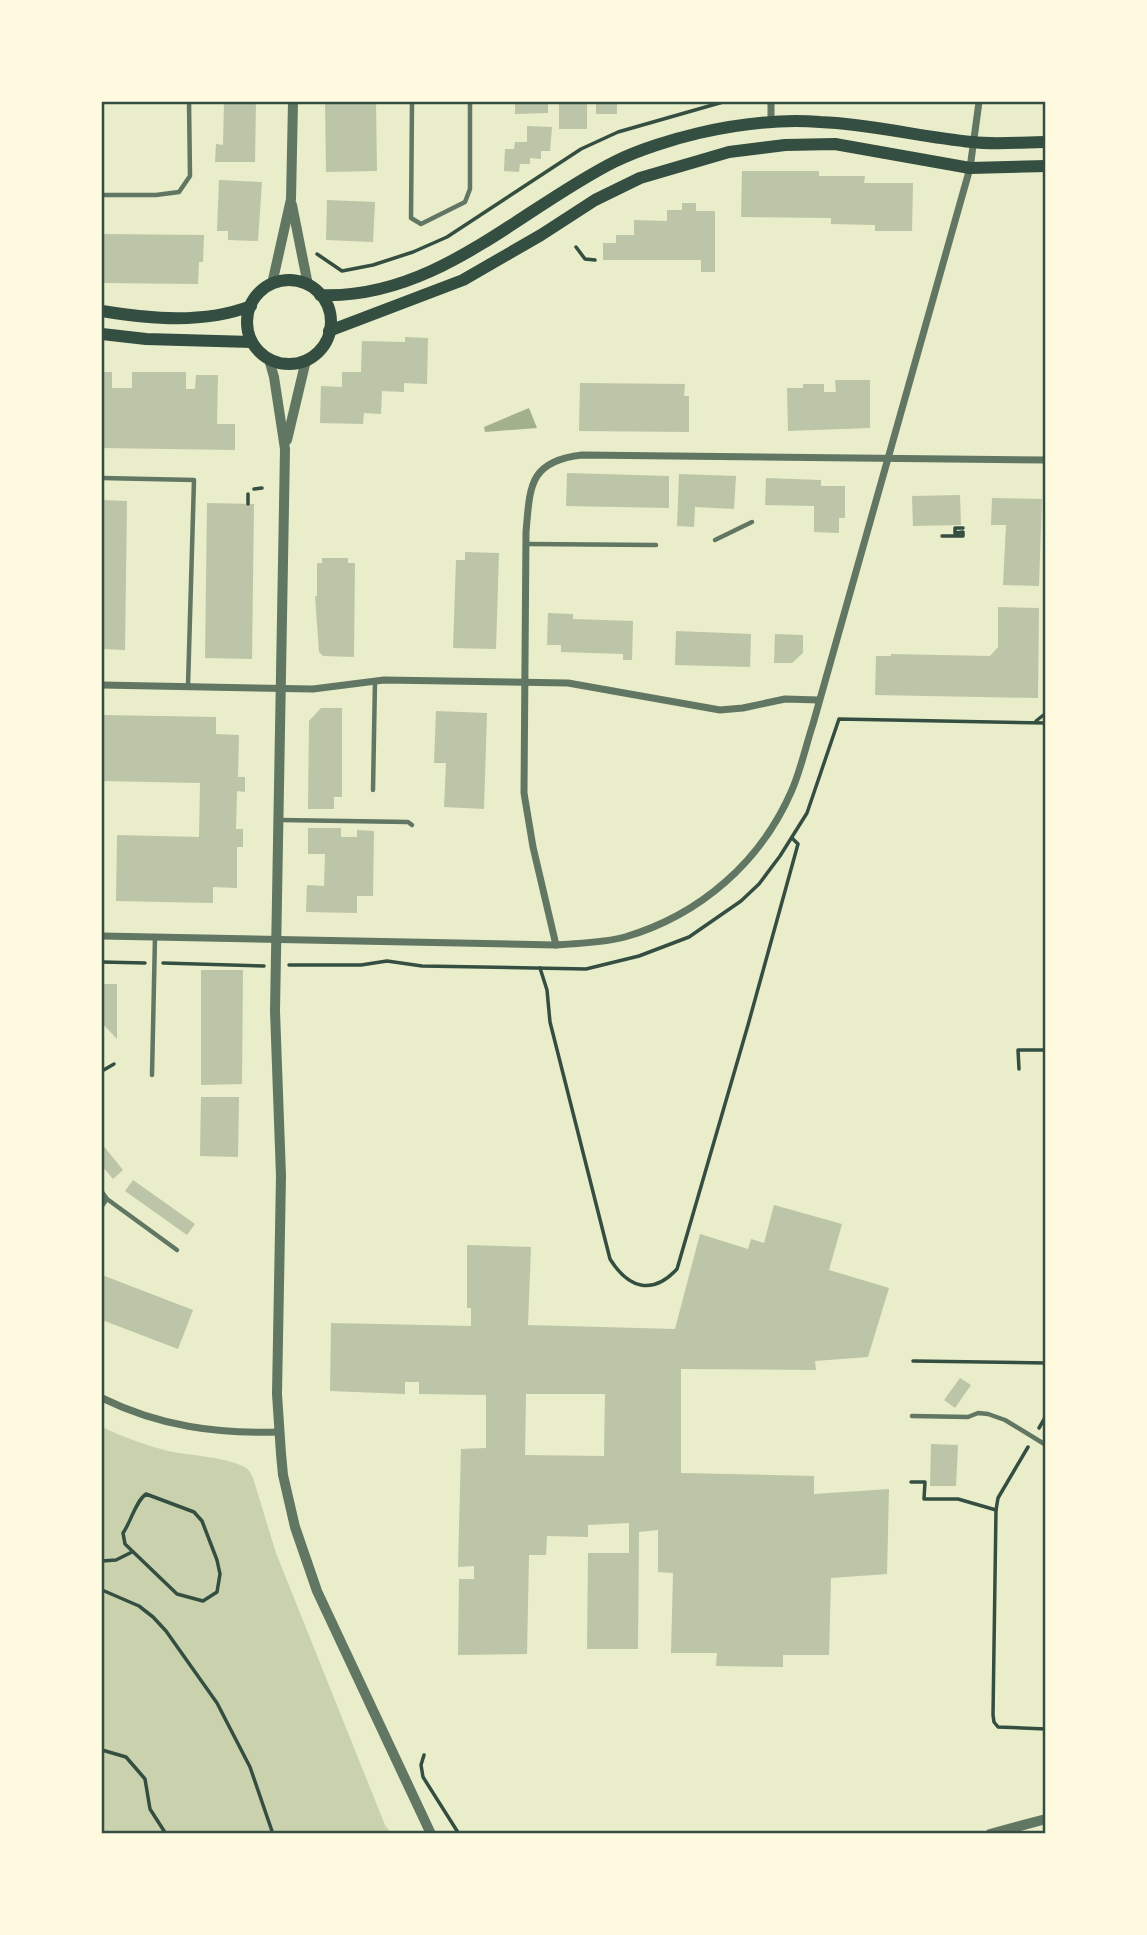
<svg xmlns="http://www.w3.org/2000/svg" width="1147" height="1935" viewBox="0 0 1147 1935" font-family="'DM Sans',sans-serif">
	<style>
		.green { fill: #cad2ad }
		.water { fill: #a3b18a }
		.building { fill: #bcc5a7; fill-rule: evenodd }
		.lines { fill: none; stroke-linecap: round; stroke-linejoin: round }
		.path { stroke: #344e41; stroke-width: 3.5 }
		.service { stroke: #617663; stroke-width: 4.5 }
		.minor { stroke: #617663; stroke-width: 7 }
		.tertiary { stroke: #617663; stroke-width: 10 }
		.secondary { stroke: #344e41; stroke-width: 12 }
		.neatline { fill: none; stroke: #344e41; stroke-width: 2.5 }
	</style>
	<rect width="100%" height="100%" fill="#e9edc9"/>
	<!-- green -->
	<path class="green" d="M 102,1427 C 123,1437 145,1445 168,1451 C 192,1456 220,1456 243,1466 C 249,1469 250,1472 253,1478 L 276,1553 L 385,1825 L 391,1833 L 102,1833 Z"/>
	<!-- water -->
	<path class="water" d="M 529,408 L 537,428 L 485,432 L 484,427 Z"/>
	<!-- building -->
	<g class="building">
		<path d="M 224,102 L 256,102 L 255,162 L 215,162 L 216,144 L 223,145 Z"/>
		<path d="M 325,102 L 376,102 L 377,171 L 326,172 Z"/>
		<path d="M 515,102 L 548,102 L 548,113 L 515,114 Z"/>
		<rect x="559" y="102" width="28" height="27"/>
		<rect x="596" y="102" width="21" height="12"/>
		<path d="M 527,126 L 552,127 L 550,151 L 541,151 L 541,159 L 530,158 L 530,164 L 520,164 L 519,172 L 504,171 L 505,149 L 514,149 L 515,142 L 527,142 Z"/>
		<path d="M 742,171 L 819,171 L 819,176 L 865,176 L 864,183 L 913,183 L 912,231 L 875,231 L 875,225 L 831,224 L 831,218 L 741,217 Z"/>
		<path d="M 219,180 L 262,182 L 258,241 L 228,240 L 228,231 L 217,231 Z"/>
		<path d="M 327,200 L 375,202 L 373,242 L 326,240 Z"/>
		<path d="M 682,203 L 696,203 L 696,211 L 715,211 L 715,272 L 701,272 L 701,260 L 603,260 L 603,243 L 616,243 L 616,235 L 634,235 L 634,220 L 667,221 L 667,210 L 682,210 Z"/>
		<path d="M 102,234 L 204,235 L 203,262 L 199,262 L 198,284 L 102,283 Z"/>
		<path d="M 405,337 L 428,338 L 427,384 L 404,383 L 404,392 L 382,391 L 381,414 L 364,413 L 363,424 L 320,423 L 321,386 L 342,387 L 342,372 L 361,372 L 362,341 L 405,342 Z"/>
		<path d="M 102,372 L 112,372 L 112,388 L 132,388 L 132,372 L 186,372 L 186,389 L 195,389 L 196,375 L 218,375 L 217,424 L 235,424 L 235,450 L 102,448 Z"/>
		<path d="M 835,380 L 870,380 L 870,428 L 788,431 L 787,388 L 803,388 L 803,384 L 824,384 L 824,392 L 836,392 Z"/>
		<path d="M 580,383 L 685,384 L 684,396 L 689,396 L 689,432 L 579,431 Z"/>
		<path d="M 567,473 L 669,476 L 669,508 L 566,506 Z"/>
		<path d="M 679,474 L 736,476 L 734,509 L 695,507 L 694,527 L 677,526 Z"/>
		<path d="M 766,478 L 821,480 L 821,486 L 845,486 L 845,518 L 839,518 L 839,533 L 814,532 L 814,506 L 765,505 Z"/>
		<path d="M 960,495 L 961,525 L 913,526 L 912,496 Z"/>
		<path d="M 992,498 L 1042,499 L 1039,586 L 1003,585 L 1006,525 L 991,525 Z"/>
		<path d="M 102,500 L 127,501 L 125,650 L 102,649 Z"/>
		<path d="M 207,503 L 254,504 L 252,659 L 205,658 Z"/>
		<path d="M 465,552 L 499,553 L 496,649 L 453,648 L 456,560 L 465,560 Z"/>
		<path d="M 322,558 L 348,558 L 348,563 L 355,563 L 354,657 L 323,656 L 319,652 L 315,596 L 317,596 L 317,563 L 322,563 Z"/>
		<path d="M 998,607 L 1039,608 L 1038,698 L 875,695 L 876,656 L 891,656 L 891,654 L 990,656 L 998,647 Z"/>
		<path d="M 548,613 L 573,614 L 573,619 L 633,621 L 632,660 L 623,660 L 623,654 L 561,652 L 561,645 L 547,645 Z"/>
		<path d="M 676,631 L 751,634 L 750,667 L 675,665 Z"/>
		<path d="M 775,634 L 803,635 L 803,653 L 792,663 L 774,663 Z"/>
		<path d="M 321,708 L 342,708 L 342,797 L 334,797 L 334,809 L 308,809 L 309,721 Z"/>
		<path d="M 436,711 L 487,713 L 484,809 L 444,807 L 446,763 L 434,763 Z"/>
		<path d="M 102,715 L 216,717 L 216,734 L 239,735 L 238,777 L 245,777 L 245,792 L 237,791 L 236,829 L 243,829 L 243,847 L 237,847 L 237,888 L 213,887 L 213,903 L 116,901 L 117,835 L 199,837 L 200,783 L 102,781 Z"/>
		<path d="M 308,828 L 341,828 L 341,837 L 357,837 L 357,830 L 374,831 L 373,896 L 357,896 L 357,913 L 306,912 L 307,885 L 324,886 L 325,854 L 308,854 Z"/>
		<path d="M 201,970 L 243,970 L 242,1084 L 201,1085 Z"/>
		<path d="M 102,984 L 117,984 L 117,1039 L 102,1023 Z"/>
		<path d="M 201,1097 L 239,1097 L 238,1157 L 200,1156 Z"/>
		<path d="M 102,1144 L 123,1170 L 113,1179 L 102,1166 Z"/>
		<path d="M 133,1180 L 195,1224 L 187,1235 L 125,1191 Z"/>
		<path d="M 774,1205 L 842,1224 L 829,1270 L 889,1288 L 868,1357 L 815,1361 L 816,1370 L 681,1369 L 681,1473 L 814,1476 L 814,1494 L 889,1489 L 887,1574 L 831,1578 L 829,1655 L 783,1655 L 783,1667 L 716,1666 L 717,1653 L 671,1653 L 673,1573 L 658,1572 L 658,1530 L 639,1532 L 638,1649 L 587,1649 L 588,1553 L 629,1553 L 629,1523 L 588,1525 L 588,1537 L 547,1536 L 546,1555 L 529,1555 L 527,1654 L 458,1655 L 459,1579 L 474,1579 L 474,1566 L 458,1567 L 461,1449 L 486,1448 L 486,1395 L 419,1394 L 419,1382 L 405,1382 L 405,1394 L 330,1391 L 331,1323 L 471,1326 L 471,1308 L 467,1308 L 467,1245 L 531,1247 L 528,1325 L 675,1329 L 700,1234 L 748,1249 L 751,1239 L 764,1243 ZM 526,1394 L 605,1394 L 604,1456 L 525,1455 Z"/>
		<path d="M 102,1275 L 193,1310 L 178,1349 L 102,1320 Z"/>
		<path d="M 960,1378 L 971,1385 L 955,1408 L 944,1400 Z"/>
		<path d="M 931,1444 L 958,1445 L 956,1486 L 930,1486 Z"/>
	</g>
	<g class="lines">
		<!-- path -->
		<g class="path">
			<path d="M 576,247 L 585,259 L 595,260"/>
			<path d="M 317,254 L 342,271 L 373,265 L 413,252 L 447,237 L 581,149 L 618,132 L 723,102"/>
			<path d="M 254,489 L 262,488"/>
			<path d="M 248,504 L 248,494"/>
			<path d="M 942,536 L 963,536 L 963,532 L 955,533 L 955,528 L 963,528"/>
			<path d="M 1036,721 L 1046,713"/>
			<path d="M 102,962 L 145,963"/>
			<path d="M 163,963 L 264,966"/>
			<path d="M 289,965 L 361,965 L 387,961 L 422,966 L 586,969 L 639,956 L 689,937 L 741,901 L 759,884 L 780,856 L 807,813 L 839,719 L 1046,723"/>
			<path d="M 540,968 L 547,990 L 550,1022 L 610,1259 C 628,1288 652,1296 677,1269 L 748,1025 L 798,844 L 792,838"/>
			<path d="M 1019,1069 L 1018,1050 L 1046,1050"/>
			<path d="M 102,1071 L 114,1064"/>
			<path d="M 913,1361 L 1046,1363"/>
			<path d="M 1039,1428 L 1046,1416"/>
			<path d="M 1028,1447 L 998,1498 L 996,1510 L 993,1715 L 994,1722 L 998,1727 L 1046,1729"/>
			<path d="M 911,1482 L 925,1482 L 924,1499 L 958,1499 L 996,1510"/>
			<path d="M 146,1494 L 194,1512 L 202,1521 L 217,1560 L 220,1574 L 217,1592 L 203,1601 L 177,1594 L 125,1544 L 123,1533 C 131,1522 135,1502 146,1494 Z"/>
			<path d="M 102,1561 L 116,1560 L 132,1552"/>
			<path d="M 102,1590 L 139,1606 L 153,1617 L 166,1631 L 217,1703 L 250,1767 L 273,1834"/>
			<path d="M 102,1750 L 126,1757 L 145,1779 L 150,1809 L 166,1834"/>
			<path d="M 424,1755 L 421,1765 L 423,1777 L 459,1834"/>
		</g>
		<!-- service -->
		<g class="service">
			<path d="M 412,102 L 411,218 L 421,224 L 465,202 L 470,189 L 470,102"/>
			<path d="M 102,195 L 156,195 L 179,192 L 190,176 L 189,102"/>
			<path d="M 102,478 L 194,480 L 188,686"/>
			<path d="M 715,540 L 752,522"/>
			<path d="M 526,544 L 656,545"/>
			<path d="M 373,790 L 375,681"/>
			<path d="M 281,820 L 408,822 L 412,825"/>
			<path d="M 152,1075 L 155,937"/>
			<path d="M 102,1192 L 107,1199 L 177,1250"/>
			<path d="M 102,1206 L 107,1199"/>
			<path d="M 912,1416 L 968,1417 L 978,1413 L 988,1414 L 1005,1420 L 1046,1445"/>
		</g>
		<!-- minor -->
		<g class="minor">
			<path d="M 771,122 L 771,102"/>
			<path d="M 102,685 L 313,689 L 384,680 L 568,683 L 720,710 L 743,708 L 785,699 L 819,700"/>
			<path d="M 102,936 L 556,945 C 578,943 604,943 625,937 C 700,915 761,862 792,790 C 801,769 806,745 813,724 L 970,168 L 979,102"/>
			<path d="M 556,945 L 533,847 L 524,793 L 526,532 C 530,486 529,461 582,455 L 1046,460"/>
			<path d="M 102,1398 C 159,1426 216,1434 279,1432"/>
		</g>
		<!-- tertiary -->
		<g class="tertiary">
			<path d="M 292,205 L 308,285"/>
			<path d="M 272,284 L 291,199 L 293,102"/>
			<path d="M 269,359 L 274,377 L 285,449 L 275,1011 L 281,1176 L 277,1394 L 281,1454 L 283,1475 L 295,1527 L 317,1591 L 431,1834"/>
			<path d="M 287,440 L 306,360"/>
			<path d="M 990,1834 L 1046,1819"/>
		</g>
		<!-- secondary -->
		<g class="secondary">
			<circle cx="289" cy="322" r="42"/>
			<path d="M 320,295 C 434,300 519,210 614,162 C 638,150 673,139 699,133 C 738,124 780,119 820,122 C 871,124 921,137 972,142 C 996,145 1021,142 1046,142"/>
			<path d="M 102,311 C 150,319 204,324 251,306"/>
			<path d="M 329,331 L 463,280 L 541,235 L 595,200 L 640,178 L 729,152 L 785,145 L 835,144 L 970,168 L 1046,166"/>
			<path d="M 102,334 L 146,339 L 252,342"/>
		</g>
	</g>
	<!-- border -->
	<rect width="1147" height="1935" fill="none" stroke="#fefae0" stroke-width="206"/>
	<rect x="103" y="103" width="941" height="1729" class="neatline"/>
</svg>
